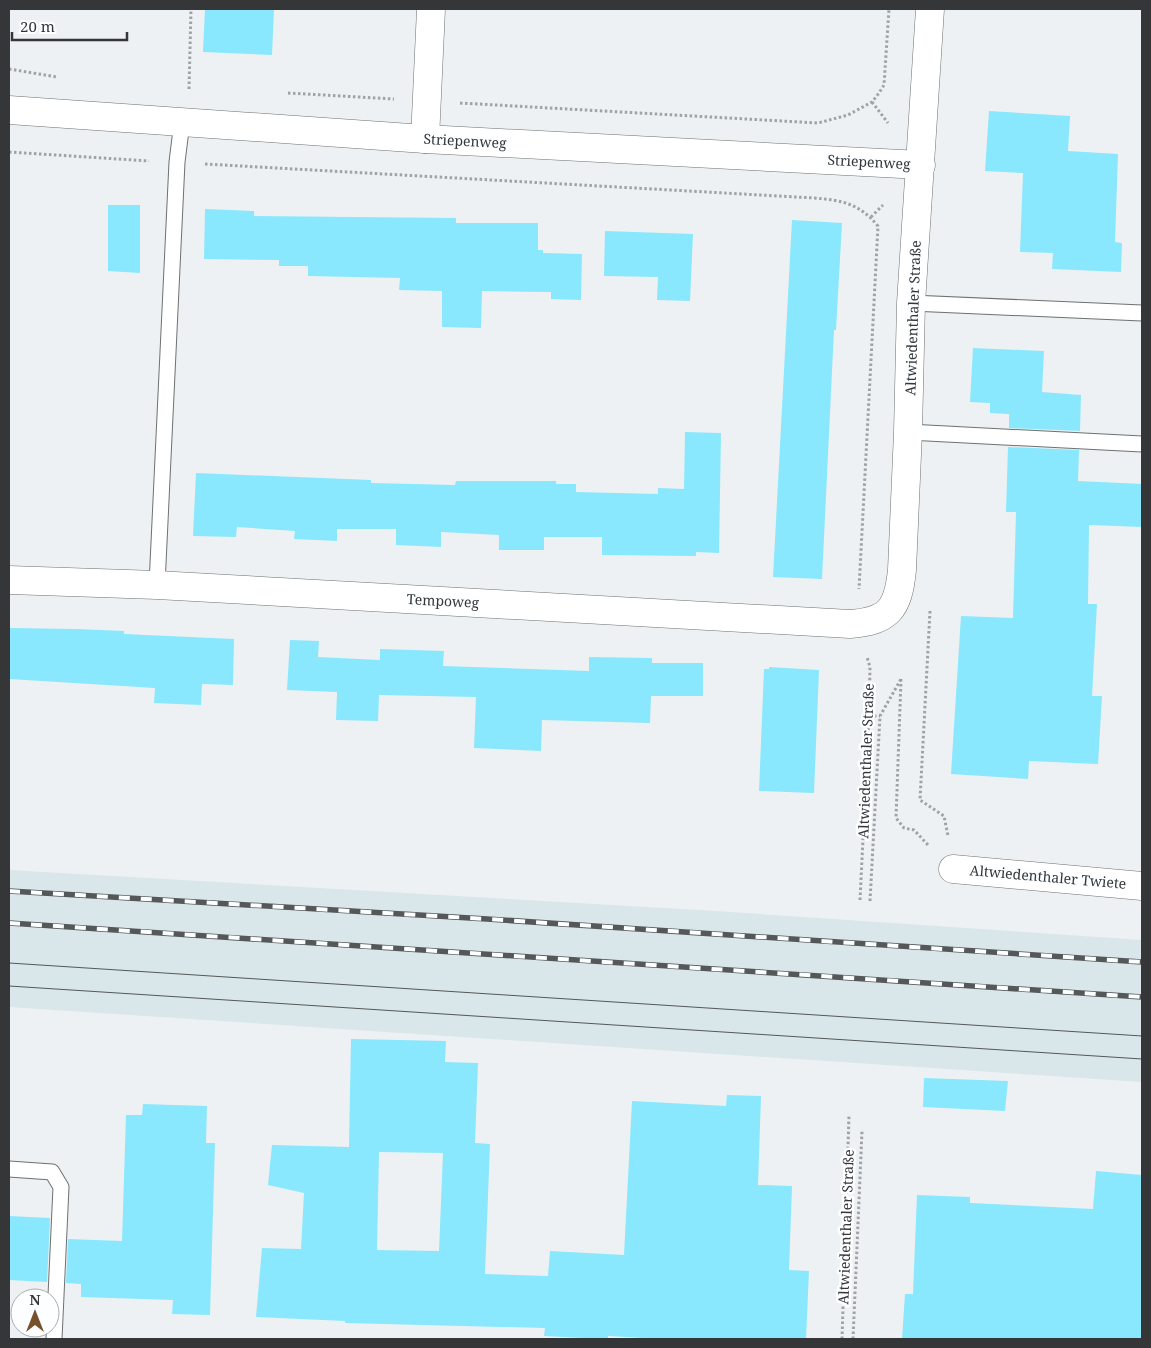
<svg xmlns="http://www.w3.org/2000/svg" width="1151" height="1348" viewBox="0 0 1151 1348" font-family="'Noto Serif',serif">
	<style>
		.built { fill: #d9e7ea }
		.building { fill: #89e8fd; fill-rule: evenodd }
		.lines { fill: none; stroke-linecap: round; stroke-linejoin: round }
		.lane-casing { stroke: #6d7172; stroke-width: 17 }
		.street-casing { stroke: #6d7172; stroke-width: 29 }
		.path { stroke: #a0a2a4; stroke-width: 3; stroke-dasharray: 2.5 2.5; stroke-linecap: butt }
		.lane { stroke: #fff; stroke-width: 15 }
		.street { stroke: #fff; stroke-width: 28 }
		.tram { stroke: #555758; stroke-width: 1 }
		.rail-casing { stroke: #555758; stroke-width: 5.5 }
		.rail { stroke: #fcfeff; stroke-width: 4; stroke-dasharray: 11; stroke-linecap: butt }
		.labels { text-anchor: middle; stroke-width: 5; stroke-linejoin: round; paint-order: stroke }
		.street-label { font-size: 14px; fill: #353637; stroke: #fcfeff }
	</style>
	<rect width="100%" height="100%" fill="#edf1f3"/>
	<!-- built -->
	<path class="built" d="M 9,870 L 716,911 L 1142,940 L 1142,1082 L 9,1007 Z"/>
	<!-- building -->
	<g class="building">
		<path d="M 205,9 L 274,9 L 272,55 L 203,52 Z"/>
		<path d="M 989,111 L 1070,116 L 1068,151 L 1118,154 L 1115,242 L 1122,243 L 1121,272 L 1052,269 L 1053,253 L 1020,252 L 1023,173 L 985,171 Z"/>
		<path d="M 108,205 L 140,205 L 140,273 L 108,271 Z"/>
		<path d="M 205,209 L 254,211 L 254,216 L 456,218 L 456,223 L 538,223 L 538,250 L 543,250 L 543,253 L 582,254 L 581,300 L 551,299 L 551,292 L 482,291 L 481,328 L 442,327 L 442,291 L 399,290 L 400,278 L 308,276 L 308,266 L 279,266 L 279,260 L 204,259 Z"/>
		<path d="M 792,220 L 842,223 L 836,330 L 834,330 L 822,579 L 773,577 Z"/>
		<path d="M 605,231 L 693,234 L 690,301 L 657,300 L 658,277 L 604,276 Z"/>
		<path d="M 973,348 L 1044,351 L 1042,392 L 1081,395 L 1080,431 L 1009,428 L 1009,414 L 990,413 L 990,403 L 970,402 Z"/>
		<path d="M 685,432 L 721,433 L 719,553 L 696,552 L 696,556 L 602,555 L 602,537 L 544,537 L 544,550 L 499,550 L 499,535 L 441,532 L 441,547 L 396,545 L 396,529 L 337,529 L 337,541 L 294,539 L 295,531 L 237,527 L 236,537 L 193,536 L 196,473 L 371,480 L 371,483 L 455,485 L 456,481 L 556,481 L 556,484 L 576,484 L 576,492 L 658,494 L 658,488 L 684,489 Z"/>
		<path d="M 1008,447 L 1079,450 L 1078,481 L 1142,484 L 1142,527 L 1089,525 L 1088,604 L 1097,604 L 1092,696 L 1102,696 L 1098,764 L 1029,761 L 1028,779 L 951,774 L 961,616 L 1013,618 L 1016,512 L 1006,512 Z"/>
		<path d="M 9,628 L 77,629 L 124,631 L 124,634 L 234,639 L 233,685 L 202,684 L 201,705 L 154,703 L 155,688 L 9,679 Z"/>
		<path d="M 290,640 L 319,641 L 318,657 L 380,660 L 380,649 L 444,651 L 443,666 L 589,671 L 589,657 L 652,658 L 652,663 L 703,663 L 703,696 L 651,696 L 650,723 L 542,720 L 541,751 L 474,748 L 476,697 L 379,695 L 378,721 L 336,720 L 337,692 L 287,690 Z"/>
		<path d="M 769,667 L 819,670 L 814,793 L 759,791 L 764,669 L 769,669 Z"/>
		<path d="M 351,1039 L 446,1041 L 445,1062 L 478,1063 L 475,1143 L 490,1144 L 485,1274 L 548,1276 L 550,1251 L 624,1255 L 632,1101 L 726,1106 L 727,1095 L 761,1096 L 758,1185 L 792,1186 L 789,1270 L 809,1271 L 806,1339 L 661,1339 L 608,1336 L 608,1339 L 602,1339 L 544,1336 L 545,1328 L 345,1323 L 345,1321 L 256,1317 L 262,1248 L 301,1249 L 304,1193 L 268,1185 L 272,1145 L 349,1147 ZM 379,1152 L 443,1153 L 439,1251 L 377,1250 Z"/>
		<path d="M 924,1078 L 1008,1081 L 1005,1111 L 923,1107 Z"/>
		<path d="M 143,1104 L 207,1106 L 206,1143 L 215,1143 L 210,1315 L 172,1314 L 173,1300 L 81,1297 L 81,1284 L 66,1283 L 68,1239 L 122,1241 L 126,1115 L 142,1115 Z"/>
		<path d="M 1096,1171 L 1142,1175 L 1142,1339 L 902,1339 L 905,1294 L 913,1294 L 917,1195 L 970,1197 L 970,1203 L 1093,1209 Z"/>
		<path d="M 9,1216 L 50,1218 L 47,1282 L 9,1280 Z"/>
	</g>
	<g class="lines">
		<!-- lane casing -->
		<g class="lane-casing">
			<g id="lane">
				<path d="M 911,303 L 1142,313"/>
				<path d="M 908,432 L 1142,444"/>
				<path d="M 157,585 L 177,162 L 182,122"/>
				<path d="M 9,1169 L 52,1172 L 61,1187 L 54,1339"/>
			</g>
		</g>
		<!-- street casing -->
		<g class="street-casing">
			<g id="street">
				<path d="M 9,110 L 425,139 L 921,165"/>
				<path d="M 425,139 L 431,9"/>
				<path d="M 9,580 L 157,585 L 850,624 C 889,621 898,609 902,570 L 908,432 L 911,303 L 930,9"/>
				<path d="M 953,869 L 1142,886"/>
			</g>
		</g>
		<!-- path -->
		<g class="path">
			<path d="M 9,69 L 57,77"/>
			<path d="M 189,89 L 191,9"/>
			<path d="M 288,93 L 394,99"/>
			<path d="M 872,102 L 888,123"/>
			<path d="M 460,103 L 818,123 L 848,115 L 872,102 L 879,93 L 884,85 L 889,9"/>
			<path d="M 9,152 L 149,161"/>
			<path d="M 205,164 L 814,198 C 842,200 860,204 878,226 L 859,589"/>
			<path d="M 871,217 L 883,205"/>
			<path d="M 930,611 L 920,800 L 944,816 L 948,836"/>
			<path d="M 901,679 L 896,818 L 904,828 L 914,830 L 929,846"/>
			<path d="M 869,716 L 880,716"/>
			<path d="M 860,900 L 869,716 L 870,667 L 867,657"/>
			<path d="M 870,901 L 880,716 L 901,679"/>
			<path d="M 842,1339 L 849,1115"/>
			<path d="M 853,1339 L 862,1131"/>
		</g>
		<!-- lane -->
		<use href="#lane" class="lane"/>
		<!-- street -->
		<use href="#street" class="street"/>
		<!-- tram -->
		<g class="tram">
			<path d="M 9,963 L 1142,1036"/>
			<path d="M 9,986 L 1142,1059"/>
		</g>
		<!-- rail casing -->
		<g class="rail-casing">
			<g id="rail">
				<path d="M 9,891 L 487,919 L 1142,962"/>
				<path d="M 9,923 L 1142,997"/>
			</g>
		</g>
		<!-- rail -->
		<use href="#rail" class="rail"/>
	</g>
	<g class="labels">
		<!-- street labels -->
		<g class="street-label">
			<text transform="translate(465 141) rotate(3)" y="5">Striepenweg</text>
			<text transform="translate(869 162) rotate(3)" y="5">Striepenweg</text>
			<text transform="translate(913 318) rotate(-88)" y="5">Altwiedenthaler Straße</text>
			<text transform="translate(443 601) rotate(3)" y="5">Tempoweg</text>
			<text transform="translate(866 761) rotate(-88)" y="5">Altwiedenthaler Straße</text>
			<text transform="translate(1048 877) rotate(5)" y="5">Altwiedenthaler Twiete</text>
			<text transform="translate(846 1227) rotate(-88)" y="5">Altwiedenthaler Straße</text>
		</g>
	</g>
	<!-- border -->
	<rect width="1151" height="1348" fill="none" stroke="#353637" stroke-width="20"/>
	<!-- north arrow -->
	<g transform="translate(35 1313)"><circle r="24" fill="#fcfeff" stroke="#acaeaf"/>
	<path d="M0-4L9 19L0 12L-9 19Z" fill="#76512c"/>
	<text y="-8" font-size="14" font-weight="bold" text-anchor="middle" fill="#353637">N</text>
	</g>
	<!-- scale -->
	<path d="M12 32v8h115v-8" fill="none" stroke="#353637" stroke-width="2.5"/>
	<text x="20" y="32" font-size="15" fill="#353637" stroke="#fcfeff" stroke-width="4" paint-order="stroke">20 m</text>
</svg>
